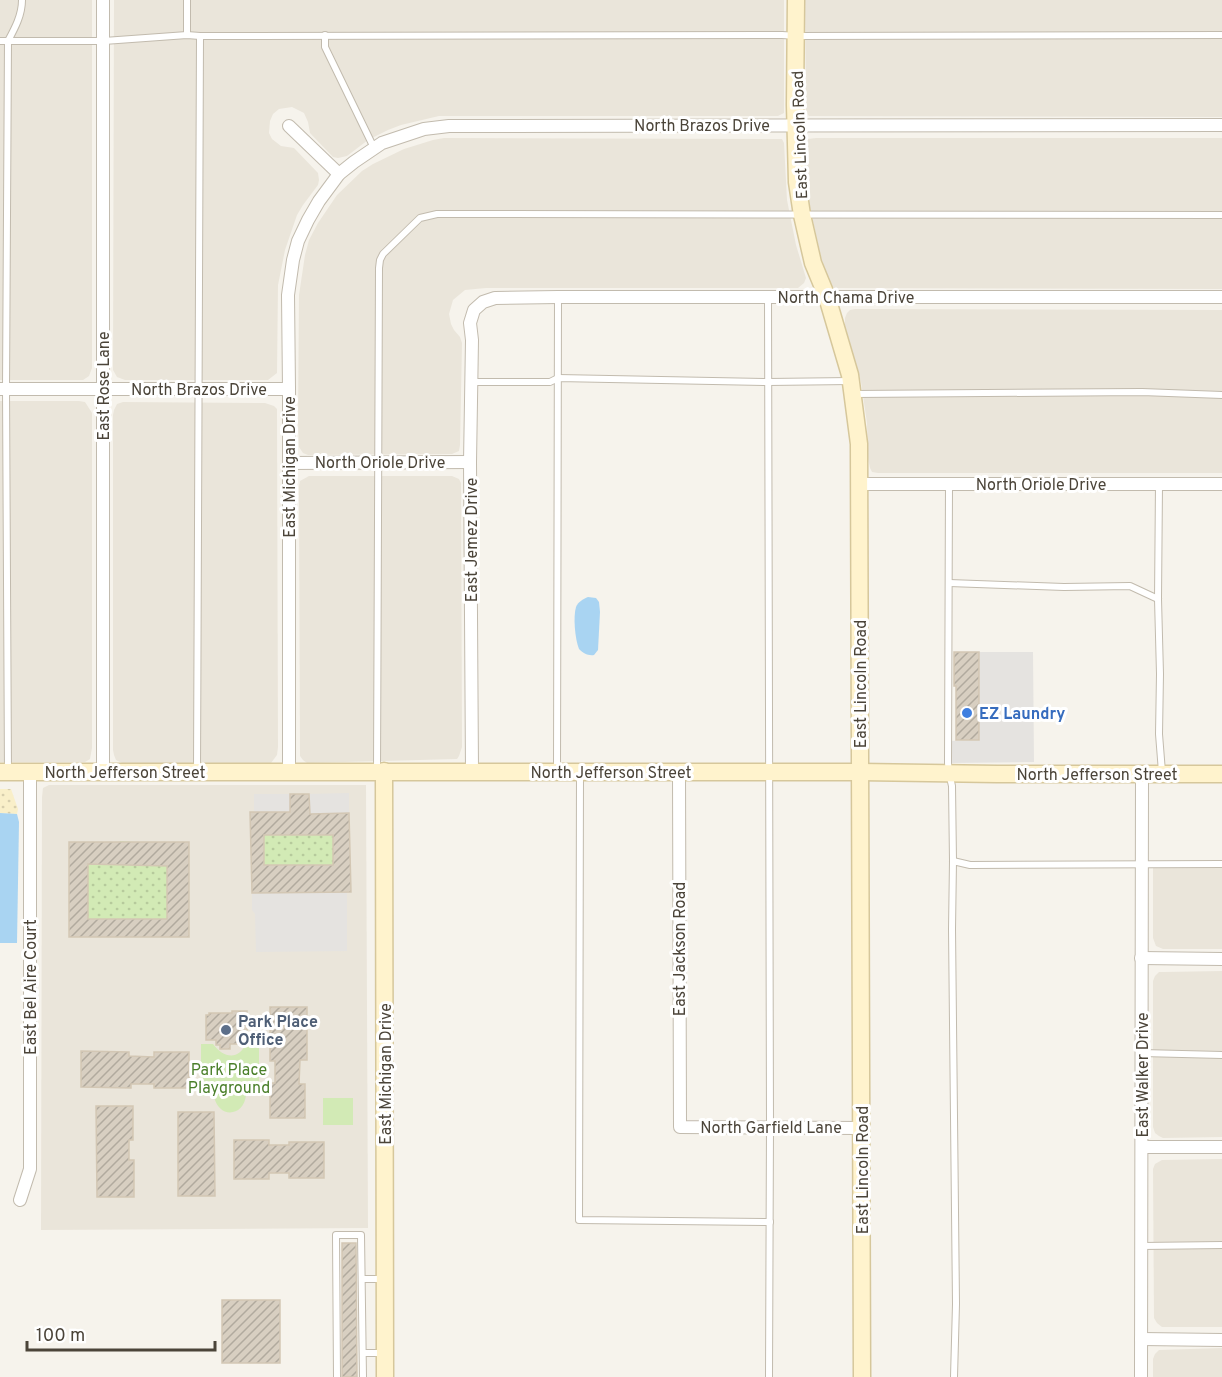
<svg xmlns="http://www.w3.org/2000/svg" width="1222" height="1377" viewBox="0 0 1222 1377" font-family="Overpass,sans-serif">
	<style>
		.residential { fill: #eae5da }
		.grass { fill: url(#grass-dots) }
		.sand { fill: url(#sand-dots) }
		.park { fill: #d2eab5 }
		.parking { fill: #e5e3e0 }
		.water { fill: #a9d4f2 }
		.building { fill: url(#building-hatch); stroke: #d3c7b4; stroke-width: 1.5; fill-rule: evenodd }
		.lines { fill: none; stroke-linecap: round; stroke-linejoin: round }
		.lane-casing { stroke: #c2bbae; stroke-width: 8 }
		.street-casing { stroke: #c2bbae; stroke-width: 14 }
		.secondary-casing { stroke: #d6c79b; stroke-width: 19 }
		.lane { stroke: #fff; stroke-width: 6 }
		.street { stroke: #fff; stroke-width: 12 }
		.secondary { stroke: #fff3cd; stroke-width: 16 }
		.shop-dot { fill: #3f7fe0; stroke: #fff; stroke-width: 2 }
		.service-dot { fill: #5c6f8a; stroke: #fff; stroke-width: 2 }
		.labels { text-anchor: middle; stroke-width: 6; stroke-linejoin: round; paint-order: stroke }
		.street-label { font-size: 16px; fill: #4b4439; stroke: #fff }
		.shop-label { font-size: 16px; font-weight: bold; fill: #366cbe; stroke: #fff; text-anchor: start }
		.service-label { font-size: 16px; font-weight: bold; fill: #4e5e75; stroke: #fff; text-anchor: start }
		.park-label { font-size: 16px; fill: #4a7f2a; stroke: #fff }
	</style>
	<defs>
		<pattern id="grass-dots" width="8" height="8" patternUnits="userSpaceOnUse" patternTransform="scale(1.5)"><rect width="8" height="8" fill="#d2eab5"/><path d="M2 2h.1M6 6h.1" fill="none" stroke="#b6ca9c" stroke-width="1.8" stroke-linecap="round"/></pattern>
		<pattern id="sand-dots" width="8" height="8" patternUnits="userSpaceOnUse" patternTransform="scale(1.5)"><rect width="8" height="8" fill="#f9efc9"/><path d="M2 2h.1M6 6h.1" fill="none" stroke="#d7cead" stroke-width="1.8" stroke-linecap="round"/></pattern>
		<pattern id="building-hatch" width="6" height="6" patternUnits="userSpaceOnUse" patternTransform="scale(1.5)"><rect width="6" height="6" fill="#d8cfc1"/><path d="M-1 1l2-2M0 6l6-6M5 7l2-2" fill="none" stroke="#b1aa9e"/></pattern>
	</defs>
	<rect width="100%" height="100%" fill="#f6f3ec"/>
	<!-- residential -->
	<g class="residential">
		<path d="M 0,0 L 92,0 L 92,368 L 89,376 L 83,380 L 0,380 Z"/>
		<path d="M 114,0 L 784,0 L 784,113 L 778,116 L 439,116 L 401,125 L 388,130 L 368,140 L 347,156 L 338,158 L 333,157 L 310,133 L 308,122 L 304,113 L 292,107 L 279,109 L 273,114 L 270,121 L 269,133 L 272,139 L 281,146 L 294,148 L 318,173 L 319,180 L 318,185 L 303,205 L 297,215 L 285,250 L 278,285 L 277,373 L 268,380 L 125,380 L 117,377 L 113,370 Z"/>
		<path d="M 805,0 L 1222,0 L 1222,117 L 809,116 L 806,113 Z"/>
		<path d="M 444,138 L 782,139 L 784,143 L 787,200 L 796,245 L 806,278 L 804,283 L 798,288 L 486,288 L 465,290 L 453,300 L 449,314 L 451,324 L 454,330 L 460,337 L 462,343 L 460,445 L 459,451 L 452,454 L 308,455 L 303,453 L 299,447 L 298,424 L 299,295 L 305,255 L 309,240 L 318,223 L 337,195 L 362,171 L 373,164 L 404,149 L 433,140 Z"/>
		<path d="M 816,138 L 1222,138 L 1222,289 L 834,288 L 829,282 L 821,257 L 808,199 L 805,144 L 808,139 Z"/>
		<path d="M 855,309 L 1222,310 L 1222,473 L 878,473 L 872,472 L 870,468 L 868,458 L 867,423 L 861,382 L 845,326 L 845,318 L 847,313 L 850,310 Z"/>
		<path d="M 0,401 L 79,401 L 85,402 L 92,413 L 92,748 L 90,759 L 85,762 L 0,762 Z"/>
		<path d="M 123,402 L 265,403 L 274,406 L 277,409 L 278,747 L 277,755 L 271,763 L 122,763 L 116,760 L 114,755 L 113,750 L 113,415 L 114,410 L 117,404 Z"/>
		<path d="M 309,476 L 452,476 L 459,479 L 461,483 L 462,747 L 459,756 L 457,759 L 307,763 L 303,760 L 300,756 L 299,487 L 300,481 Z"/>
		<path d="M 49,785 L 366,785 L 368,1228 L 41,1230 L 42,797 L 43,788 Z"/>
		<path d="M 1222,864 L 1222,949 L 1163,949 L 1156,946 L 1153,938 L 1153,865 Z"/>
		<path d="M 1222,971 L 1222,1137 L 1163,1138 L 1159,1136 L 1155,1133 L 1153,1127 L 1153,981 L 1155,976 L 1159,972 L 1164,972 Z"/>
		<path d="M 1222,1159 L 1222,1327 L 1162,1327 L 1157,1323 L 1154,1318 L 1153,1169 L 1155,1164 L 1162,1160 Z"/>
		<path d="M 1222,1348 L 1222,1377 L 1153,1377 L 1153,1359 L 1155,1354 L 1159,1350 Z"/>
	</g>
	<!-- grass -->
	<g class="grass">
		<rect x="264" y="835" width="69" height="30"/>
		<path d="M 120,841 L 134,842 L 134,865 L 167,866 L 167,919 L 88,919 L 88,864 L 120,864 Z"/>
	</g>
	<!-- sand -->
	<path class="sand" d="M 0,789 L 11,789 L 18,809 L 17,814 L 0,813 Z"/>
	<!-- park -->
	<g class="park">
		<path d="M 246,1043 L 259,1043 L 259,1094 L 246,1095 C 244,1117 218,1119 214,1096 L 201,1096 L 201,1044 L 213,1044 C 223,1058 239,1061 246,1043 Z"/>
		<path d="M 353,1098 L 353,1125 L 323,1125 L 323,1098 Z"/>
	</g>
	<!-- parking -->
	<g class="parking">
		<path d="M 979,652 L 1033,652 L 1034,762 L 948,763 L 948,741 L 979,740 Z"/>
		<path d="M 349,793 L 349,813 L 310,814 L 309,794 Z"/>
		<rect x="254" y="794" width="36" height="18"/>
		<path d="M 347,892 L 347,951 L 256,952 L 255,914 L 252,910 L 252,893 Z"/>
	</g>
	<!-- water -->
	<g class="water">
		<path d="M 588,597 L 596,598 L 599,602 L 600,612 L 598,650 L 594,655 C 588,656 583,653 579,649 C 575,639 573,617 576,607 C 578,602 583,599 588,597 Z"/>
		<path d="M 0,813 L 17,814 L 19,822 L 17,943 L 0,943 Z"/>
	</g>
	<!-- building -->
	<g class="building">
		<path d="M 954,652 L 979,652 L 979,740 L 956,740 L 956,686 L 954,686 Z"/>
		<path d="M 290,794 L 309,794 L 310,814 L 349,813 L 351,892 L 252,893 L 250,812 L 290,812 ZM 264,835 L 333,835 L 333,865 L 264,865 Z"/>
		<path d="M 69,842 L 189,842 L 189,937 L 69,937 ZM 88,864 L 167,866 L 167,919 L 88,919 Z"/>
		<path d="M 270,1007 L 307,1007 L 307,1060 L 300,1060 L 299,1084 L 305,1084 L 305,1118 L 270,1118 L 270,1083 L 275,1083 L 275,1061 L 270,1061 Z"/>
		<path d="M 232,1011 L 247,1011 L 247,1038 L 241,1038 L 241,1044 L 230,1044 L 230,1049 L 220,1049 L 220,1045 L 216,1045 L 216,1040 L 206,1040 L 206,1015 L 209,1015 L 209,1013 L 232,1013 Z"/>
		<path d="M 81,1051 L 129,1052 L 129,1056 L 154,1057 L 154,1052 L 189,1052 L 189,1088 L 154,1088 L 154,1084 L 131,1084 L 131,1088 L 81,1087 Z"/>
		<path d="M 96,1106 L 133,1106 L 133,1140 L 129,1140 L 129,1160 L 134,1160 L 134,1197 L 97,1197 Z"/>
		<path d="M 178,1112 L 214,1112 L 215,1196 L 178,1196 Z"/>
		<path d="M 234,1140 L 269,1140 L 269,1145 L 289,1145 L 289,1142 L 324,1142 L 324,1178 L 289,1178 L 289,1173 L 269,1173 L 269,1179 L 234,1179 Z"/>
		<path d="M 342,1243 L 356,1243 L 357,1377 L 342,1377 Z"/>
		<rect x="222" y="1300" width="58" height="63"/>
	</g>
	<g class="lines">
		<!-- lane casing -->
		<g class="lane-casing">
			<g id="lane">
				<path d="M 187,0 L 187,35"/>
				<path d="M 325,35 L 325,47 L 374,148"/>
				<path d="M 0,41 L 104,41 L 187,35 L 200,36 L 782,35 L 797,36 L 1222,35"/>
				<path d="M 768,297 L 770,1127 L 769,1377"/>
				<path d="M 472,382 L 550,382 L 558,378 L 768,382 L 851,381"/>
				<path d="M 854,394 L 1142,392 L 1222,395"/>
				<path d="M 949,484 L 948,763 L 949,773 L 952,786 L 953,861 L 952,929 L 956,1304 L 954,1377"/>
				<path d="M 1159,485 L 1158,599 L 1160,674 L 1159,734 L 1162,772"/>
				<path d="M 949,583 L 1064,587 L 1130,586 L 1158,599"/>
				<path d="M 197,771 L 200,36"/>
				<path d="M 377,771 L 379,268 L 380,260 L 383,254 L 420,218 L 437,214 L 1222,215"/>
				<path d="M 557,771 L 558,297"/>
				<path d="M 8,772 L 6,389 L 8,41 C 15,28 22,15 22,0"/>
				<path d="M 580,772 L 579,1220 L 770,1222"/>
				<path d="M 953,861 L 970,865 L 1222,864"/>
				<path d="M 1142,1053 L 1222,1055"/>
				<path d="M 1142,1246 L 1222,1245"/>
				<path d="M 362,1279 L 382,1279"/>
				<path d="M 363,1353 L 383,1353"/>
				<path d="M 337,1377 L 336,1235 L 361,1235 L 363,1377"/>
			</g>
		</g>
		<!-- street casing -->
		<g class="street-casing">
			<g id="street">
				<path d="M 289,126 L 339,174"/>
				<path d="M 0,389 L 289,389"/>
				<path d="M 289,463 L 470,462"/>
				<path d="M 859,484 L 1222,484"/>
				<path d="M 472,771 L 470,462 L 472,340 L 470,323 L 474,310 L 483,302 L 495,298 L 558,297 L 1222,297"/>
				<path d="M 103,772 L 103,0"/>
				<path d="M 289,772 L 289,389 L 288,295 L 293,260 L 298,241 L 308,220 L 319,201 L 339,174 L 354,162 L 382,143 L 424,129 L 449,126 L 1222,125"/>
				<path d="M 679,772 L 680,1127 L 862,1128"/>
				<path d="M 1141,958 L 1222,959"/>
				<path d="M 1142,1147 L 1222,1147"/>
				<path d="M 20,1200 L 30,1169 L 30,773"/>
				<path d="M 1141,1339 L 1222,1340"/>
				<path d="M 1141,1377 L 1142,774"/>
			</g>
		</g>
		<!-- secondary casing -->
		<g class="secondary-casing">
			<g id="secondary">
				<path d="M 796,0 L 795,105 L 797,182 L 802,215 L 813,263 L 827,297 L 850,375 L 859,444 L 862,1377"/>
				<path d="M 384,771 L 385,1377"/>
				<path d="M 0,772 L 860,772 L 997,774 L 1222,774"/>
			</g>
		</g>
		<!-- lane -->
		<use href="#lane" class="lane"/>
		<!-- street -->
		<use href="#street" class="street"/>
		<!-- secondary -->
		<use href="#secondary" class="secondary"/>
	</g>
	<!-- markers -->
	<circle class="shop-dot" cx="967" cy="713" r="6"/>
	<circle class="service-dot" cx="226" cy="1030" r="6"/>
	<g class="labels">
		<!-- street labels -->
		<g class="street-label">
			<text x="702" y="131">North Brazos Drive</text>
			<text transform="translate(799 135) rotate(-92)" y="6">East Lincoln Road</text>
			<text x="846" y="303">North Chama Drive</text>
			<text transform="translate(103 386) rotate(-90)" y="6">East Rose Lane</text>
			<text x="199" y="395">North Brazos Drive</text>
			<text x="380" y="468">North Oriole Drive</text>
			<text transform="translate(289 467) rotate(-90)" y="6">East Michigan Drive</text>
			<text x="1041" y="490">North Oriole Drive</text>
			<text transform="translate(471 540) rotate(-90)" y="6">East Jemez Drive</text>
			<text transform="translate(860 684) rotate(-90)" y="6">East Lincoln Road</text>
			<text x="125" y="778">North Jefferson Street</text>
			<text x="611" y="778">North Jefferson Street</text>
			<text x="1097" y="780">North Jefferson Street</text>
			<text transform="translate(679 949) rotate(-90)" y="6">East Jackson Road</text>
			<text transform="translate(30 987) rotate(-90)" y="6">East Bel Aire Court</text>
			<text transform="translate(385 1074) rotate(-90)" y="6">East Michigan Drive</text>
			<text transform="translate(1142 1075) rotate(-90)" y="6">East Walker Drive</text>
			<text x="771" y="1133">North Garfield Lane</text>
			<text transform="translate(862 1170) rotate(-90)" y="6">East Lincoln Road</text>
		</g>
		<!-- shop labels -->
		<g class="shop-label">
			<text x="979" y="719">EZ Laundry</text>
		</g>
		<!-- service labels -->
		<g class="service-label">
			<text x="238" y="1027">Park Place<tspan x="238" dy="18">Office</tspan></text>
		</g>
		<!-- park labels -->
		<g class="park-label">
			<text x="229" y="1075">Park Place<tspan x="229" dy="18">Playground</tspan></text>
		</g>
	</g>
	<!-- scale -->
	<path d="M27 1341v9h188v-9" fill="none" stroke="#4b4439" stroke-width="3"/>
	<text x="36" y="1341" font-size="18" fill="#4b4439" stroke="#ffffff" stroke-width="4.5" paint-order="stroke">100 m</text>
</svg>
